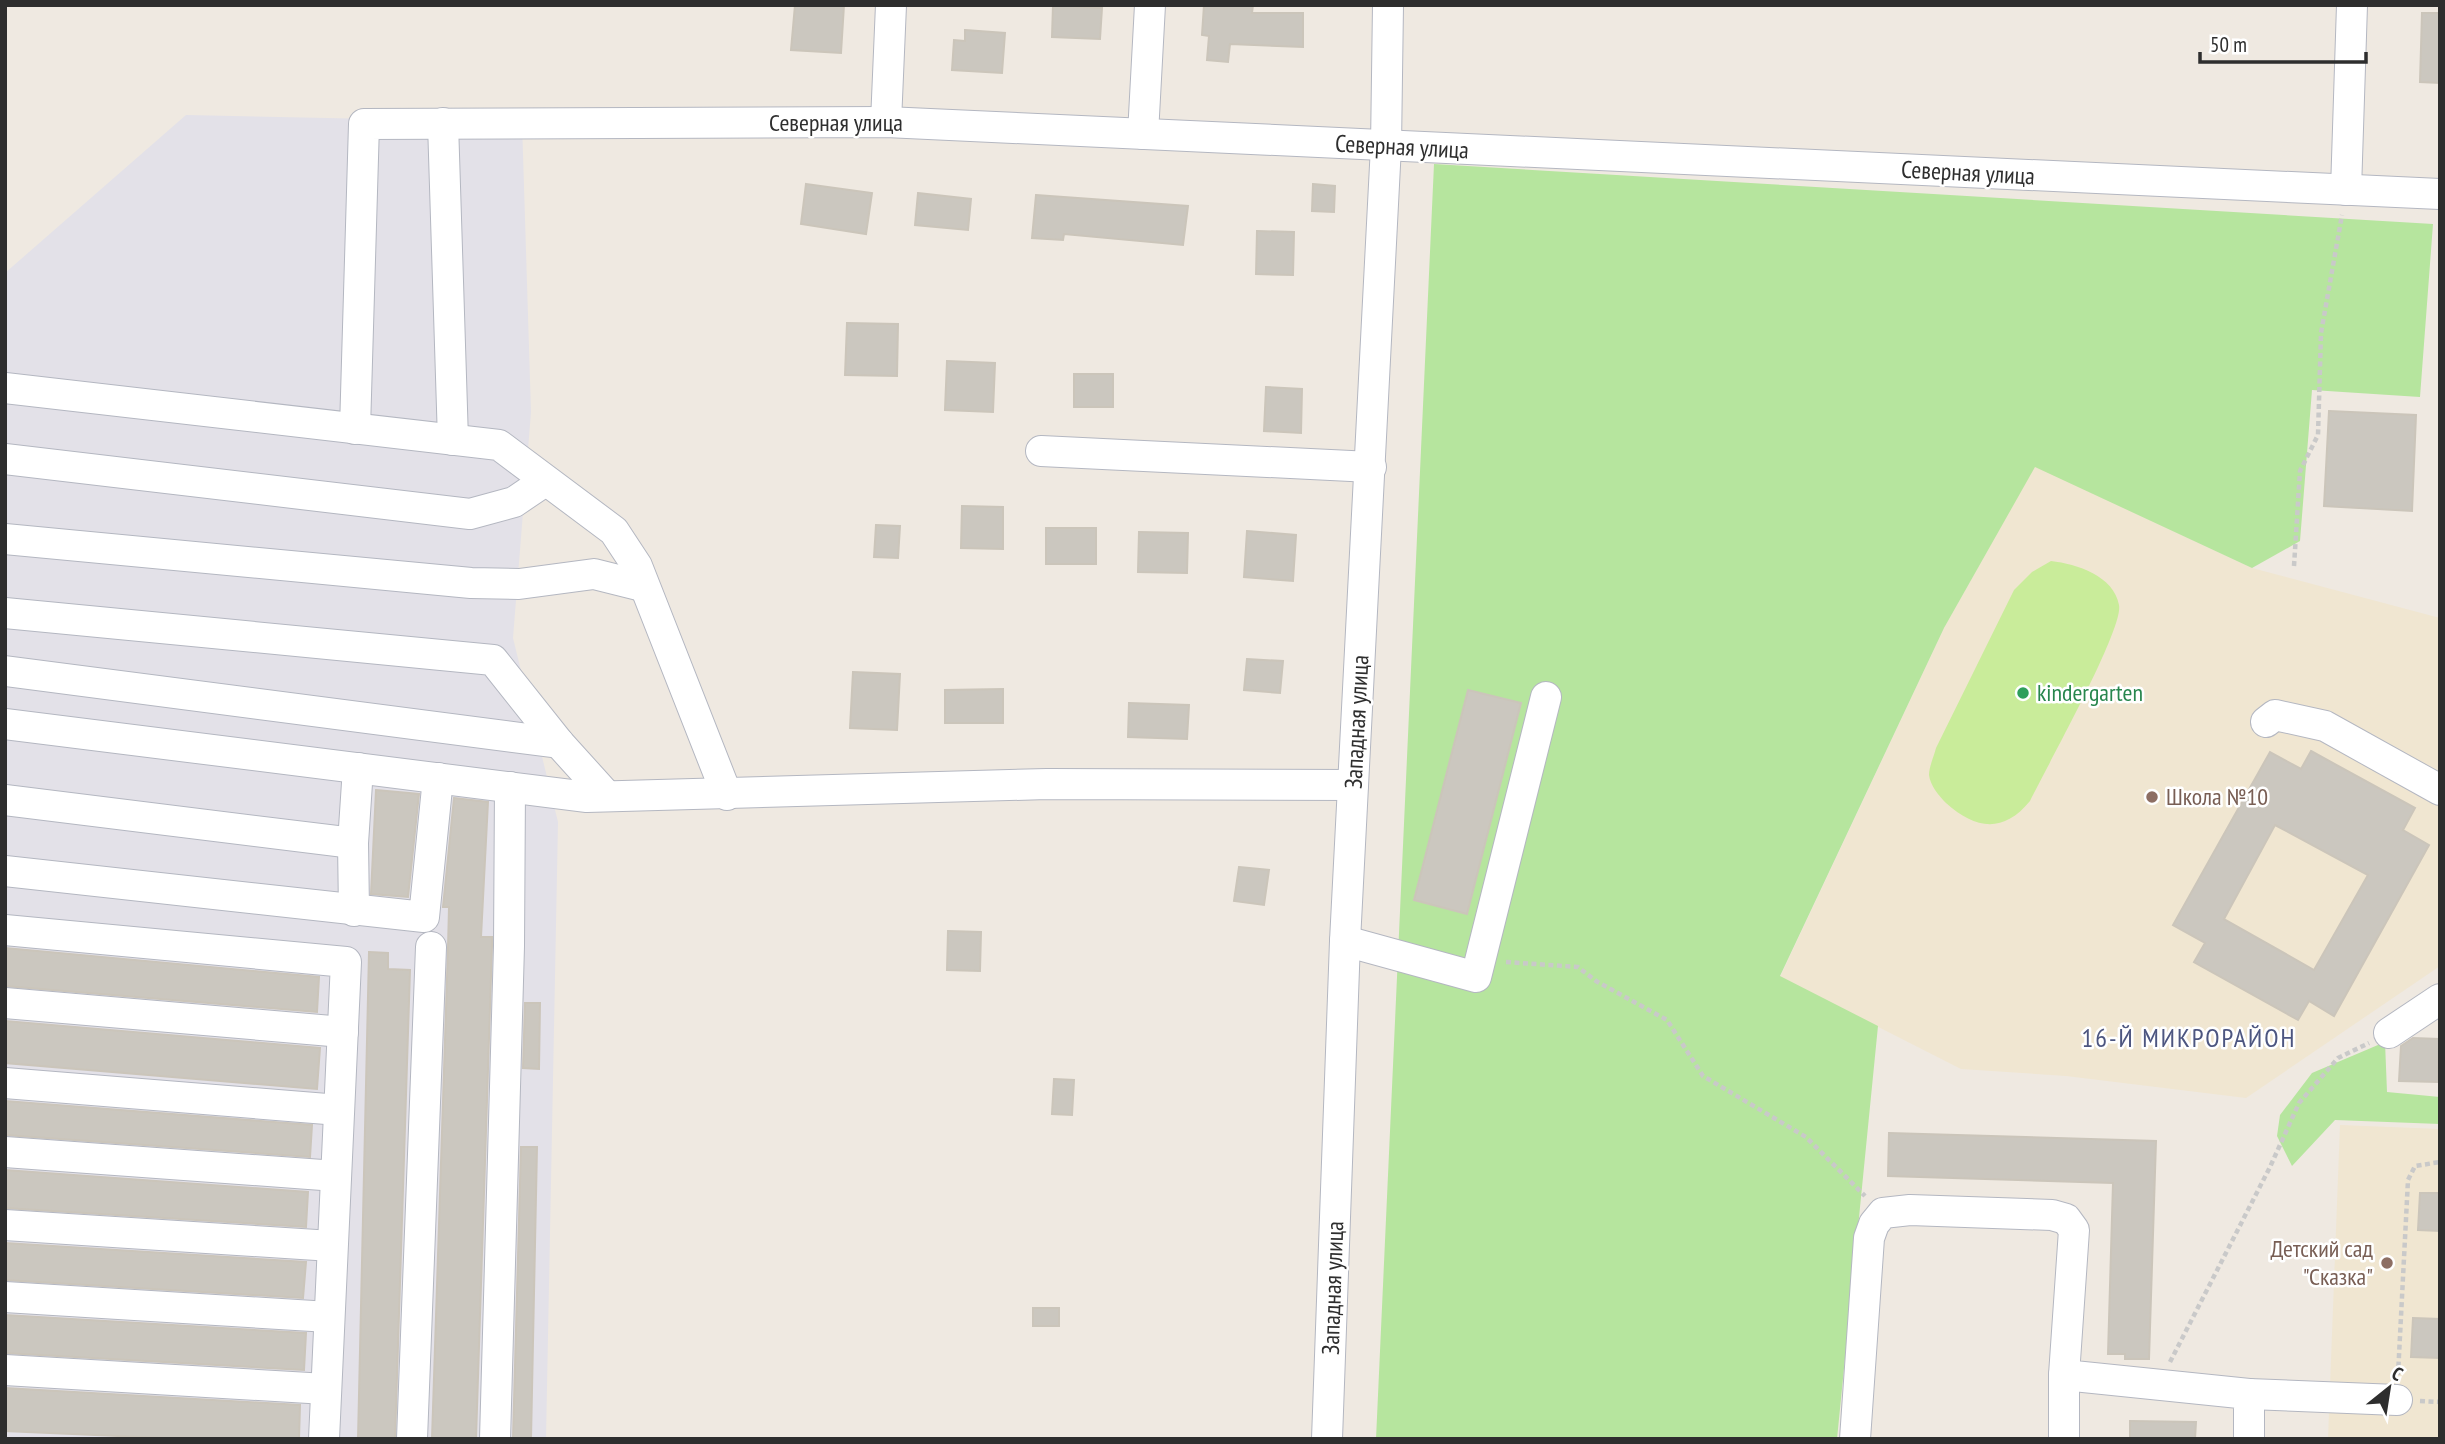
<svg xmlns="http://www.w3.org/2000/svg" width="2445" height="1444" viewBox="0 0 2445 1444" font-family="'PT Sans Narrow',sans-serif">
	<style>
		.industrial { fill: #e3e1e8 }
		.education { fill: #f0e6d1 }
		.green { fill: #b6e59e }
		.pitch { fill: #c9ec9a }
		.building { fill: #cbc7bf; stroke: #cbc5ba; stroke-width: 2; fill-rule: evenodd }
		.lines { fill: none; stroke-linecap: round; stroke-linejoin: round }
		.minor-casing { stroke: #b4b7c1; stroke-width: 32 }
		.path { stroke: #c9c9c9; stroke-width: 4.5; stroke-dasharray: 5 3.5; stroke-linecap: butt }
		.minor { stroke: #fff; stroke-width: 30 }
		.leisure-dot { fill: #2e9e5b; stroke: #fff; stroke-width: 2.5 }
		.education-dot { fill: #8d6e63; stroke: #fff; stroke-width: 2.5 }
		.labels { text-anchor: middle; stroke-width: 5; stroke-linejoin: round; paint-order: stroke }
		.street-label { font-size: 24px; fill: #2e2e2e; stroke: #fff }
		.leisure-label { font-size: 24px; fill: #27864d; stroke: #fff; text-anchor: start }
		.education-label { font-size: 24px; fill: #785e54; stroke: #fff; text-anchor: start }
		.neighbourhood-label { font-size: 26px; letter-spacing: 2px; fill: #4d5680; stroke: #fff }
	</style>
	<rect width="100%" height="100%" fill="#efe9e1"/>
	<!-- industrial -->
	<path class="industrial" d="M 186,115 L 522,122 L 531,412 L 513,638 L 558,822 L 546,1439 L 5,1439 L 5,273 Z"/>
	<!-- education -->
	<g class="education">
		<path d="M 2035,466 L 2252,568 L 2440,618 L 2440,966 L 2246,1098 L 2066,1076 L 1961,1069 L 1780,977 L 1944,628 Z"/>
		<path d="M 2340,1125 L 2440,1129 L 2440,1439 L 2328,1439 Z"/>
	</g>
	<!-- green -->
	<g class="green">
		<path d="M 1434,164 L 2433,224 L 2420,397 L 2312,390 L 2300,541 L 2252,568 L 2035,467 L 1944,628 L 1780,976 L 1878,1026 L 1837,1439 L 1376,1439 Z"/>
		<path d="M 2385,1042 L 2387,1092 L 2440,1097 L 2440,1124 L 2335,1120 L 2292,1166 L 2277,1136 L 2280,1115 L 2312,1073 Z"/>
	</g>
	<!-- pitch -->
	<path class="pitch" d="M 2051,561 C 2077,564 2114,576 2119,605 C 2124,629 2045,770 2030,801 C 2003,834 1975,829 1946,803 C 1939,796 1930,785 1929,775 C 1929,767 1934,756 1936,748 L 2014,590 L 2032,572 Z"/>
	<!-- building -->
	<g class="building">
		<path d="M 795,5 L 844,5 L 841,53 L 791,50 Z"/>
		<path d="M 1053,5 L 1102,8 L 1100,39 L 1052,37 Z"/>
		<path d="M 1204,5 L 1253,5 L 1252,13 L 1303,13 L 1303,47 L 1230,44 L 1228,62 L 1207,60 L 1209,36 L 1202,35 Z"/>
		<path d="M 2422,13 L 2440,13 L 2440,83 L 2420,82 Z"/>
		<path d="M 965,30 L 1005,33 L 1002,73 L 952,70 L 954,40 L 965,41 Z"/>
		<path d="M 806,184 L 872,193 L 866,234 L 801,224 Z"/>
		<path d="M 1313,184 L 1335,186 L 1334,212 L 1312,211 Z"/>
		<path d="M 918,193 L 971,199 L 968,230 L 915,225 Z"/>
		<path d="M 1036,195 L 1188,206 L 1183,245 L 1064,234 L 1063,240 L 1032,238 Z"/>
		<path d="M 1257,231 L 1294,232 L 1293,275 L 1256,274 Z"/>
		<path d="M 847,323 L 898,324 L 897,376 L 845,375 Z"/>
		<path d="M 947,361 L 995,363 L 993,412 L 945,410 Z"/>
		<rect x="1074" y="374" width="39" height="33"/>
		<path d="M 1266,387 L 1302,389 L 1301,433 L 1264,431 Z"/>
		<path d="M 2329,411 L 2416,415 L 2412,511 L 2324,506 Z"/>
		<path d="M 962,506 L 1003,507 L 1003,549 L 961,548 Z"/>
		<path d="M 876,525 L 900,526 L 898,558 L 874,557 Z"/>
		<rect x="1046" y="528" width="50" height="36"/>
		<path d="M 1247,531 L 1296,535 L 1293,581 L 1244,577 Z"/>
		<path d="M 1139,532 L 1188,533 L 1187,573 L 1138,572 Z"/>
		<path d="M 1247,659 L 1283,661 L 1280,693 L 1244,690 Z"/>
		<path d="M 853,672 L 900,674 L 897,730 L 850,728 Z"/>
		<path d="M 1003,689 L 1003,723 L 945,723 L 945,690 Z"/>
		<path d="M 1468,690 L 1521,703 L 1467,914 L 1414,900 Z"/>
		<path d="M 1129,703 L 1189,705 L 1187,739 L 1128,737 Z"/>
		<path d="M 2311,751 L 2415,808 L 2403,830 L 2429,845 L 2334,1016 L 2309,1001 L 2298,1020 L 2194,962 L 2205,943 L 2173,925 L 2270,752 L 2301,769 ZM 2275,825 L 2368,875 L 2314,970 L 2224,919 Z"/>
		<path d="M 376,790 L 419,794 L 408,897 L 371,894 Z"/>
		<path d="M 454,798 L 488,802 L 481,937 L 492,937 L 492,946 L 476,1439 L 432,1439 L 448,948 L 449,907 L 443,907 Z"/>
		<path d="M 1239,867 L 1269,870 L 1264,905 L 1234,901 Z"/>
		<path d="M 948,931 L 981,932 L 980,971 L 947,970 Z"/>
		<path d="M 5,948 L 319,977 L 317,1012 L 5,986 Z"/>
		<path d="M 369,952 L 388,953 L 388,969 L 410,970 L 395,1439 L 358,1439 Z"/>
		<path d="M 525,1003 L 540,1003 L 539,1069 L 523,1068 Z"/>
		<path d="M 5,1021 L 320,1048 L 317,1089 L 5,1063 Z"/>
		<path d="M 2413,1038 L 2439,1039 L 2438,1082 L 2399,1081 L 2401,1046 Z"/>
		<path d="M 1054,1079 L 1074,1080 L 1072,1115 L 1052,1114 Z"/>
		<path d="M 5,1101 L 312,1125 L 310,1157 L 5,1135 Z"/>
		<path d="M 1889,1133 L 2156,1141 L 2149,1359 L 2125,1359 L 2125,1354 L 2108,1354 L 2113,1183 L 1888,1176 Z"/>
		<path d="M 521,1147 L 537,1147 L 531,1439 L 513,1439 Z"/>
		<path d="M 5,1170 L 308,1192 L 306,1227 L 5,1208 Z"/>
		<path d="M 2420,1193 L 2440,1193 L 2440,1231 L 2418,1230 Z"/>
		<path d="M 5,1243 L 306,1262 L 303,1298 L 5,1280 Z"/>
		<rect x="1033" y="1308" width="26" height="18"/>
		<path d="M 5,1315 L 306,1333 L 304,1370 L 5,1353 Z"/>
		<path d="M 2413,1318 L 2440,1319 L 2440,1358 L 2411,1357 Z"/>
		<path d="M 5,1388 L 300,1405 L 299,1439 L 186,1439 L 5,1431 Z"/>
		<path d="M 2130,1421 L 2196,1422 L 2195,1439 L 2130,1439 Z"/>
	</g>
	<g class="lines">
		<!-- minor casing -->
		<g class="minor-casing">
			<g id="minor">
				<path d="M 886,122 L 891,5"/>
				<path d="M 443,123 L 453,440"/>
				<path d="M 1143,134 L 1150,5"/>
				<path d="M 2346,190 L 2352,5"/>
				<path d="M 5,388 L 499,445 L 614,531 L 637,566 L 727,795"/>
				<path d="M 355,429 L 364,124 L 886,122 L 2440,194"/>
				<path d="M 1041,451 L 1371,467"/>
				<path d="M 5,459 L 470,514 L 514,502 L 545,481"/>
				<path d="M 5,539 L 471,583 L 519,584 L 594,574 L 642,586"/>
				<path d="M 5,613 L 493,660 L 559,743 L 606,795"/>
				<path d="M 5,671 L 559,743"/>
				<path d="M 2266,722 L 2275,715 L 2325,726 L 2440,790"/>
				<path d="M 5,724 L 587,797 L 1047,784 L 1353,785"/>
				<path d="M 5,800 L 353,843"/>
				<path d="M 5,871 L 424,917 L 438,778"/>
				<path d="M 354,911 L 353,843 L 358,768"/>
				<path d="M 5,930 L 346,962 L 324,1439"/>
				<path d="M 1345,941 L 1476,977 L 1546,697"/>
				<path d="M 5,1003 L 343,1032"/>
				<path d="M 2389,1033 L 2440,999"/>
				<path d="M 5,1083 L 339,1110"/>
				<path d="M 5,1152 L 336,1176"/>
				<path d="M 5,1225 L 332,1246"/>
				<path d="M 5,1297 L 329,1317"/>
				<path d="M 5,1370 L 326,1389"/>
				<path d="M 2064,1375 L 2064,1439"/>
				<path d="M 2249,1394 L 2397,1400"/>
				<path d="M 412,1439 L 431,947"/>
				<path d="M 495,1439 L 509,946 L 510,787"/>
				<path d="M 1327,1439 L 1345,941 L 1386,146 L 1388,5"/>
				<path d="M 1855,1439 L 1869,1238 L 1874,1224 L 1883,1213 L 1910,1210 L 2052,1215 L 2066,1219 L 2074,1230 L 2064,1375 L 2249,1394 L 2249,1439"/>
			</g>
		</g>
		<!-- path -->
		<g class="path">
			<path d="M 2294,566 L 2300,471 L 2318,435 L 2321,333 L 2342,215"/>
			<path d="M 1506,962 L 1578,967 L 1596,981 L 1667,1020 L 1703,1076 L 1806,1137 L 1865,1196"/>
			<path d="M 2170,1362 L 2270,1167 L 2299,1103 L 2338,1058 L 2369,1043"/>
			<path d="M 2398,1375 L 2408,1180 L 2415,1166 L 2440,1162"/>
			<path d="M 2420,1401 L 2440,1402"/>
		</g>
		<!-- minor -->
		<use href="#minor" class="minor"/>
	</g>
	<!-- markers -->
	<circle class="leisure-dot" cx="2023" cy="693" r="7"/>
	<g class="education-dot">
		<circle cx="2152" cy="797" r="7"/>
		<circle cx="2387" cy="1263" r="7"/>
	</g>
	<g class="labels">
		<!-- street labels -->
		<g class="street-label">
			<text x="836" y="131">Северная улица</text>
			<text transform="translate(1402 147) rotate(3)" y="8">Северная улица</text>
			<text transform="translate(1968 173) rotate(3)" y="8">Северная улица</text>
			<text transform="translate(1357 722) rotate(-87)" y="8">Западная улица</text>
			<text transform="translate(1333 1288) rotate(-88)" y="8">Западная улица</text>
		</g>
		<!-- leisure labels -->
		<g class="leisure-label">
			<text x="2037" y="701">kindergarten</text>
		</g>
		<!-- education labels -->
		<g class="education-label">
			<text x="2166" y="805">Школа №10</text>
			<text x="2373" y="1257" text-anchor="end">Детский сад<tspan x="2373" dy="28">"Сказка"</tspan></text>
		</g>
		<!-- neighbourhood labels -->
		<g class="neighbourhood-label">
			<text x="2189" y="1047">16-Й МИКРОРАЙОН</text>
		</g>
	</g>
	<!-- border -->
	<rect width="2445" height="1444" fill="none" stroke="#2e2e2e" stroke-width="14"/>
	<!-- north arrow -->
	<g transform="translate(2389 1388) rotate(30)" stroke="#ffffff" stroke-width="5" paint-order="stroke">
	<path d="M0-5L12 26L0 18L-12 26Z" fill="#2e2e2e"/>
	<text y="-10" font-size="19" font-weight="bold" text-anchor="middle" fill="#2e2e2e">С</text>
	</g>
	<!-- scale -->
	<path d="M2200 52v10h166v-10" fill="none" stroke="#2e2e2e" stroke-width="3.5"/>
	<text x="2210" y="52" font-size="21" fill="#2e2e2e" stroke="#ffffff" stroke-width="5" paint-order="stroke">50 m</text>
</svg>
